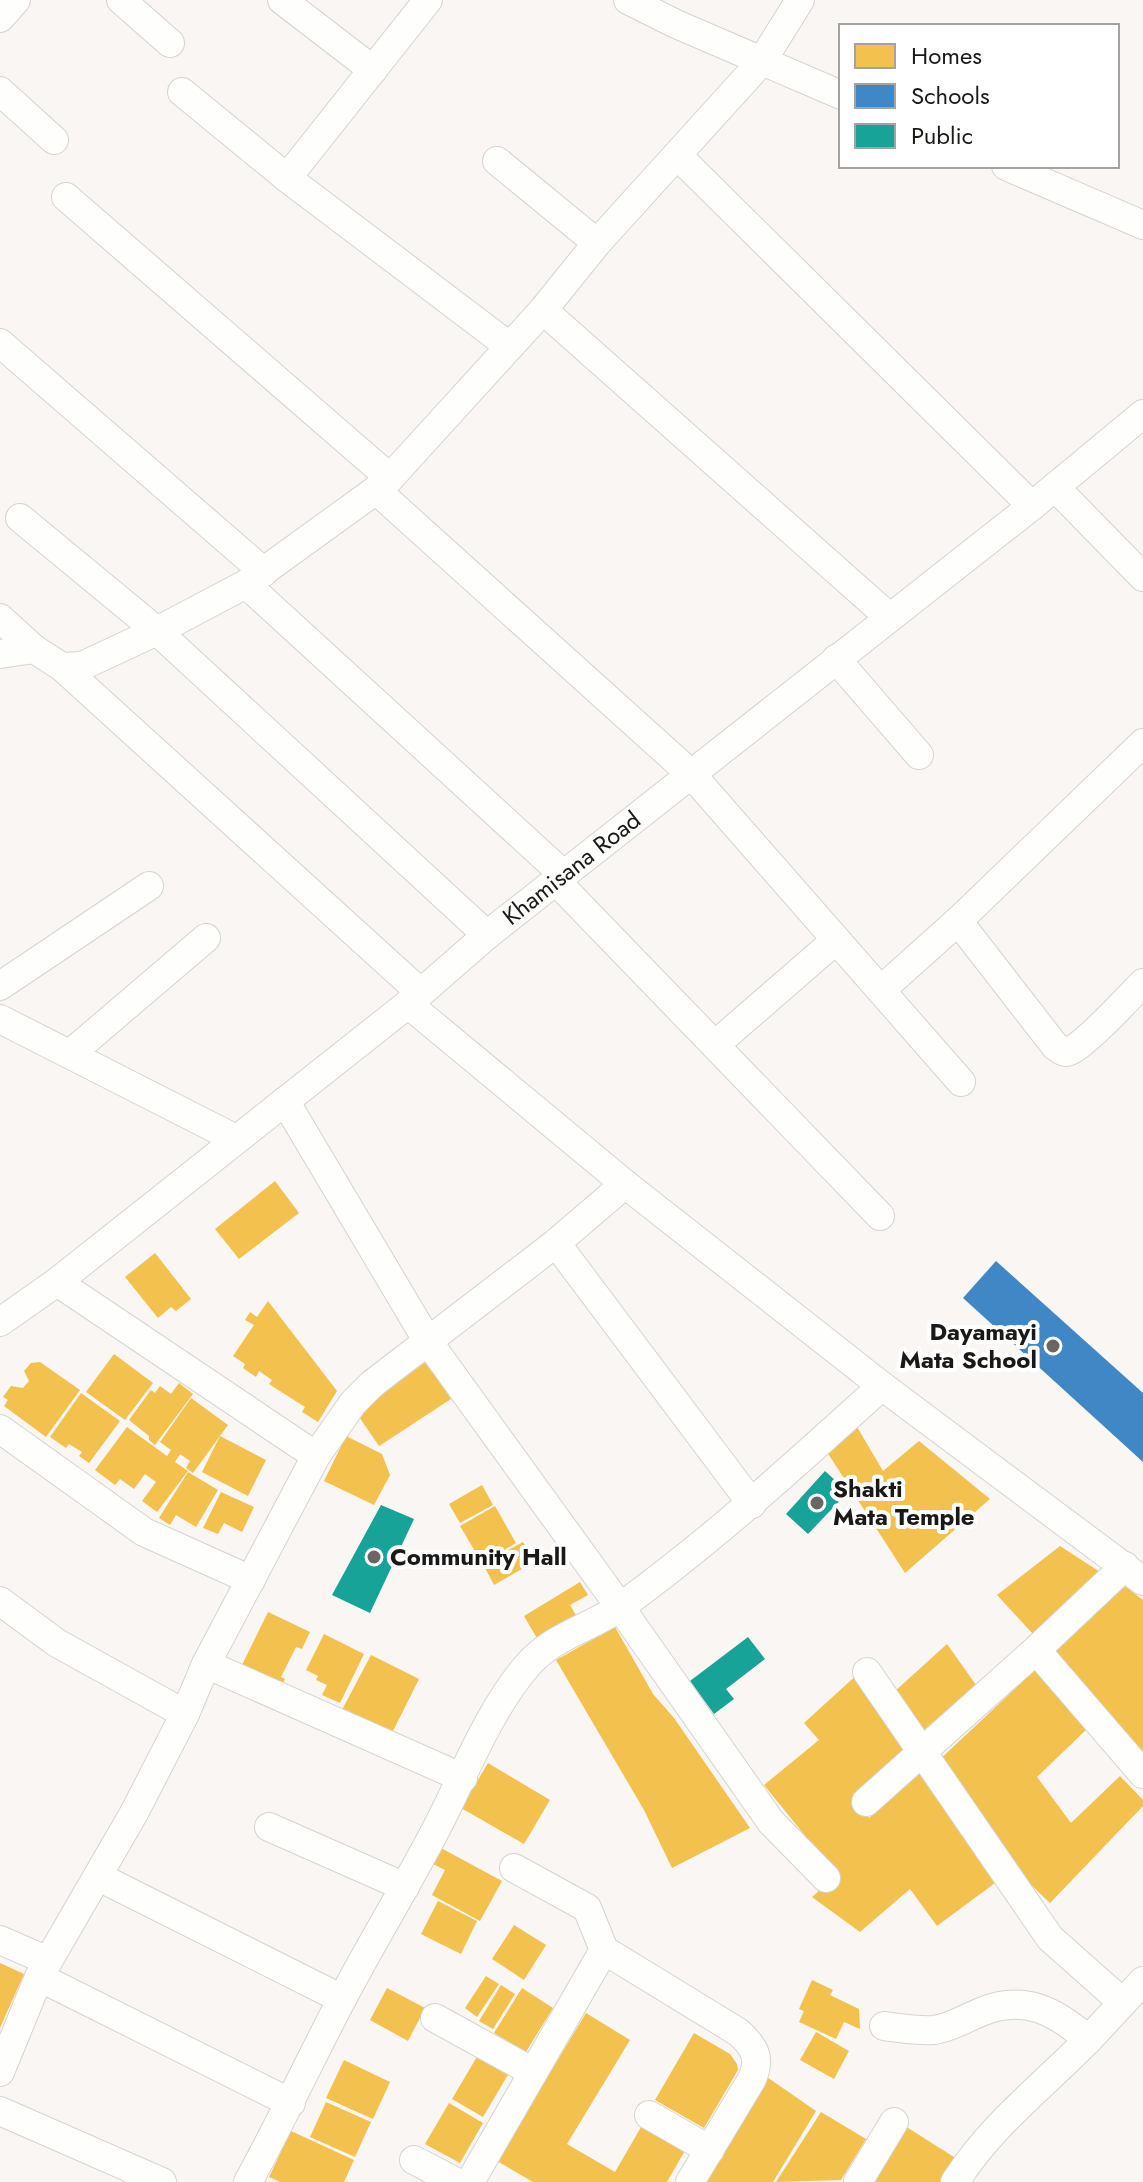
<svg xmlns="http://www.w3.org/2000/svg" width="1143" height="2182" viewBox="0 0 1143 2182" font-family="Jost,sans-serif">
	<style>
		.homes { fill: #f2c14e }
		.schools { fill: #3f88c5 }
		.public { fill: #17a398 }
		.lines { fill: none; stroke-linecap: round; stroke-linejoin: round }
		.minor-casing { stroke: #d6d4d1; stroke-width: 30 }
		.minor { stroke: #fefefd; stroke-width: 28 }
		.poi-dot { fill: #696664; stroke: #fff; stroke-width: 3 }
		.labels { text-anchor: middle; stroke-width: 8; stroke-linejoin: round; paint-order: stroke }
		.street-label { font-size: 24px; fill: #1b1917; stroke: #fff }
		.poi-label { font-size: 24px; font-weight: bold; fill: #1b1917; stroke: #fff; text-anchor: start }
	</style>
	<rect width="100%" height="100%" fill="#f9f6f3"/>
	<!-- homes -->
	<g class="homes">
		<path d="M 275,1181 L 299,1213 L 239,1259 L 215,1229 Z"/>
		<path d="M 155,1253 L 191,1299 L 176,1311 L 171,1307 L 158,1318 L 125,1277 Z"/>
		<path d="M 268,1301 L 337,1391 L 318,1422 L 302,1412 L 305,1407 L 269,1384 L 272,1380 L 259,1371 L 256,1377 L 243,1368 L 245,1364 L 233,1356 L 254,1325 L 245,1320 L 250,1312 L 257,1317 Z"/>
		<path d="M 114,1354 L 153,1383 L 125,1420 L 86,1392 Z"/>
		<path d="M 40,1362 L 80,1390 L 46,1437 L 4,1406 L 8,1400 L 3,1397 L 11,1386 L 23,1388 L 29,1381 L 24,1371 L 31,1363 Z"/>
		<path d="M 426,1362 L 451,1399 L 379,1446 L 355,1411 Z"/>
		<path d="M 179,1383 L 193,1394 L 155,1445 L 149,1440 L 149,1436 L 129,1420 L 151,1390 L 155,1393 L 160,1386 L 171,1394 Z"/>
		<path d="M 81,1393 L 120,1421 L 89,1463 L 79,1456 L 82,1452 L 69,1444 L 66,1448 L 50,1437 Z"/>
		<path d="M 191,1398 L 228,1425 L 193,1473 L 186,1468 L 190,1461 L 180,1454 L 175,1462 L 188,1471 L 157,1512 L 142,1501 L 156,1482 L 145,1474 L 134,1489 L 120,1479 L 115,1485 L 95,1470 L 127,1427 L 167,1456 L 171,1450 L 160,1442 Z"/>
		<path d="M 857,1427 L 883,1471 L 919,1441 L 990,1499 L 905,1573 L 827,1452 Z"/>
		<path d="M 220,1436 L 266,1460 L 248,1496 L 202,1472 Z"/>
		<path d="M 346,1436 L 382,1454 L 390,1475 L 374,1505 L 324,1481 Z"/>
		<path d="M 188,1472 L 218,1490 L 196,1527 L 176,1515 L 170,1525 L 159,1518 Z"/>
		<path d="M 482,1485 L 493,1505 L 460,1523 L 449,1504 Z"/>
		<path d="M 221,1492 L 254,1507 L 242,1532 L 224,1523 L 218,1534 L 203,1528 Z"/>
		<path d="M 495,1506 L 516,1543 L 482,1563 L 460,1526 Z"/>
		<path d="M 523,1542 L 534,1562 L 494,1585 L 483,1564 Z"/>
		<path d="M 1060,1546 L 1100,1572 L 1033,1634 L 997,1595 Z"/>
		<path d="M 580,1582 L 588,1595 L 570,1605 L 577,1617 L 538,1640 L 524,1616 Z"/>
		<path d="M 1122,1584 L 1143,1600 L 1143,1764 L 1048,1650 Z"/>
		<path d="M 268,1612 L 310,1632 L 302,1649 L 296,1647 L 281,1677 L 285,1679 L 279,1693 L 238,1673 Z"/>
		<path d="M 615,1627 L 653,1694 L 674,1718 L 750,1828 L 672,1868 L 644,1810 L 556,1660 Z"/>
		<path d="M 324,1634 L 364,1654 L 340,1703 L 322,1695 L 327,1685 L 316,1680 L 318,1676 L 306,1670 Z"/>
		<path d="M 947,1644 L 976,1685 L 924,1730 L 894,1692 Z"/>
		<path d="M 371,1655 L 419,1679 L 391,1735 L 342,1710 Z"/>
		<path d="M 1036,1669 L 1090,1726 L 1037,1777 L 1071,1823 L 1120,1776 L 1143,1800 L 1143,1806 L 1050,1903 L 1024,1878 L 937,1762 Z"/>
		<path d="M 860,1672 L 912,1748 L 853,1797 L 869,1818 L 921,1772 L 999,1880 L 937,1926 L 910,1889 L 860,1932 L 812,1897 L 837,1875 L 764,1785 L 819,1740 L 804,1723 Z"/>
		<path d="M 488,1763 L 550,1800 L 524,1844 L 461,1808 Z"/>
		<path d="M 441,1848 L 502,1881 L 480,1921 L 432,1895 L 445,1870 L 433,1864 Z"/>
		<path d="M 438,1901 L 477,1921 L 461,1954 L 421,1934 Z"/>
		<path d="M 514,1925 L 546,1945 L 524,1980 L 492,1959 Z"/>
		<path d="M 0,1963 L 24,1974 L 0,2028 Z"/>
		<path d="M 486,1976 L 499,1984 L 477,2017 L 465,2008 Z"/>
		<path d="M 812,1980 L 833,1990 L 830,1995 L 859,2009 L 860,2029 L 844,2022 L 836,2039 L 799,2022 L 804,2011 L 799,2009 Z"/>
		<path d="M 501,1985 L 515,1994 L 493,2029 L 479,2021 Z"/>
		<path d="M 387,1988 L 425,2008 L 408,2041 L 370,2020 Z"/>
		<path d="M 522,1988 L 553,2008 L 526,2052 L 494,2033 Z"/>
		<path d="M 586,2013 L 630,2040 L 567,2144 L 615,2172 L 644,2122 L 687,2147 L 667,2182 L 533,2182 L 497,2161 Z"/>
		<path d="M 816,2032 L 849,2051 L 834,2079 L 800,2060 Z"/>
		<path d="M 694,2033 L 730,2054 L 737,2064 L 738,2070 L 704,2128 L 655,2100 Z"/>
		<path d="M 478,2055 L 509,2073 L 483,2117 L 452,2099 Z"/>
		<path d="M 344,2060 L 390,2082 L 373,2119 L 326,2098 Z"/>
		<path d="M 764,2075 L 816,2111 L 773,2182 L 699,2182 Z"/>
		<path d="M 326,2102 L 371,2122 L 355,2157 L 310,2137 Z"/>
		<path d="M 449,2103 L 483,2123 L 460,2163 L 425,2144 Z"/>
		<path d="M 821,2112 L 866,2139 L 841,2180 L 776,2182 Z"/>
		<path d="M 905,2126 L 957,2159 L 942,2182 L 871,2182 Z"/>
		<path d="M 291,2131 L 354,2160 L 344,2182 L 280,2182 L 269,2177 Z"/>
	</g>
	<!-- schools -->
	<path class="schools" d="M 996,1261 L 1143,1393 L 1143,1462 L 963,1298 Z"/>
	<!-- public -->
	<g class="public">
		<path d="M 825,1471 L 848,1492 L 808,1534 L 786,1514 Z"/>
		<path d="M 381,1505 L 414,1519 L 370,1613 L 332,1595 Z"/>
		<path d="M 748,1637 L 765,1659 L 726,1689 L 734,1699 L 714,1714 L 690,1681 Z"/>
	</g>
	<g class="lines">
		<!-- minor casing -->
		<g class="minor-casing">
			<g id="minor">
				<path d="M 121,0 L 170,43"/>
				<path d="M 282,0 L 373,70"/>
				<path d="M 628,0 L 676,24 L 841,95"/>
				<path d="M 0,18 L 16,0"/>
				<path d="M 0,91 L 54,140"/>
				<path d="M 182,92 L 287,178 L 509,346"/>
				<path d="M 677,155 L 1032,506"/>
				<path d="M 497,161 L 597,243"/>
				<path d="M 1006,166 L 1143,225"/>
				<path d="M 287,178 L 428,0"/>
				<path d="M 66,197 L 390,478"/>
				<path d="M 543,310 L 889,617"/>
				<path d="M 0,343 L 264,572"/>
				<path d="M 1055,487 L 1143,577"/>
				<path d="M 376,490 L 691,774 L 961,1082"/>
				<path d="M 20,518 L 157,631 L 487,935"/>
				<path d="M 246,584 L 564,875"/>
				<path d="M 0,618 L 34,649"/>
				<path d="M 0,654 L 34,649 L 62,667 L 82,666 L 157,631 L 246,584 L 376,490 L 390,478 L 543,310 L 597,243 L 762,61 L 800,0"/>
				<path d="M 836,659 L 919,755"/>
				<path d="M 62,667 L 420,992"/>
				<path d="M 556,881 L 880,1216"/>
				<path d="M 958,921 L 1055,1046 C 1059,1049 1062,1052 1066,1052 C 1079,1052 1131,995 1143,983"/>
				<path d="M 0,986 L 149,886"/>
				<path d="M 881,990 L 958,921 L 1143,743"/>
				<path d="M 408,1004 L 625,1184 L 882,1386 L 1143,1581"/>
				<path d="M 0,1019 L 236,1139"/>
				<path d="M 715,1045 L 836,940"/>
				<path d="M 70,1054 L 206,938"/>
				<path d="M 285,1101 L 427,1340 L 620,1607 L 771,1822 L 826,1878"/>
				<path d="M 556,1243 L 752,1504"/>
				<path d="M 57,1282 L 316,1456"/>
				<path id="s1" d="M 0,1322 L 57,1282 L 408,1004 L 487,935 L 1032,506 L 1143,414"/>
				<path d="M 0,1429 L 144,1532 L 251,1580"/>
				<path d="M 0,1601 L 57,1643 L 185,1714"/>
				<path d="M 1036,1650 L 1143,1774"/>
				<path d="M 206,1664 L 463,1778"/>
				<path d="M 867,1672 L 1050,1938 L 1122,2002"/>
				<path d="M 866,1802 L 1036,1650 L 1125,1566"/>
				<path d="M 269,1827 L 405,1887"/>
				<path d="M 514,1868 L 587,1908 L 604,1950 L 738,2032 C 755,2047 761,2058 752,2079 L 690,2182"/>
				<path d="M 99,1877 L 342,1999"/>
				<path d="M 0,1940 L 48,1961"/>
				<path d="M 39,1977 L 291,2103"/>
				<path d="M 435,2018 L 533,2072"/>
				<path d="M 884,2026 C 900,2028 918,2031 934,2030 C 950,2028 966,2018 981,2012 C 1024,1994 1056,2011 1088,2040"/>
				<path d="M 0,2072 L 39,1977 L 134,1813 L 185,1714 L 206,1664 L 316,1456 L 353,1403 L 372,1384 L 556,1243 L 625,1184"/>
				<path d="M 0,2111 L 162,2182"/>
				<path d="M 649,2115 L 710,2150"/>
				<path d="M 414,2160 L 456,2182"/>
				<path d="M 248,2182 C 281,2122 310,2060 342,1999 C 371,1944 404,1890 433,1835 C 462,1781 487,1712 527,1666 C 553,1635 592,1628 623,1605 C 715,1538 798,1462 882,1386"/>
				<path d="M 470,2182 L 604,1950"/>
				<path d="M 858,2182 L 894,2122"/>
				<path d="M 955,2182 C 991,2125 1042,2087 1089,2039 C 1107,2020 1125,2000 1143,1981"/>
			</g>
		</g>
		<!-- minor -->
		<use href="#minor" class="minor"/>
	</g>
	<!-- markers -->
	<g class="poi-dot">
		<circle cx="1053" cy="1346" r="8"/>
		<circle cx="817" cy="1503" r="8"/>
		<circle cx="374" cy="1557" r="8"/>
	</g>
	<g class="labels">
		<!-- street labels -->
		<g class="street-label">
			<text dy="8" stroke="none"><textPath href="#s1" startOffset="730">Khamisana Road</textPath></text>
		</g>
		<!-- poi labels -->
		<g class="poi-label">
			<text x="1037" y="1340" text-anchor="end">Dayamayi<tspan x="1037" dy="28">Mata School</tspan></text>
			<text x="833" y="1497">Shakti<tspan x="833" dy="28">Mata Temple</tspan></text>
			<text x="390" y="1565">Community Hall</text>
		</g>
	</g>
	<!-- legend -->
	<rect x="839" y="24" width="280" height="144" fill="#ffffff" stroke="#a4a3a2" stroke-width="2"/>
	<rect x="855" y="44" width="40" height="24" fill="#f2c14e" stroke="#a4a3a2" stroke-width="2"/>
	<text x="911" y="64" font-size="24" fill="#1b1917">Homes</text>
	<rect x="855" y="84" width="40" height="24" fill="#3f88c5" stroke="#a4a3a2" stroke-width="2"/>
	<text x="911" y="104" font-size="24" fill="#1b1917">Schools</text>
	<rect x="855" y="124" width="40" height="24" fill="#17a398" stroke="#a4a3a2" stroke-width="2"/>
	<text x="911" y="144" font-size="24" fill="#1b1917">Public</text>
</svg>
